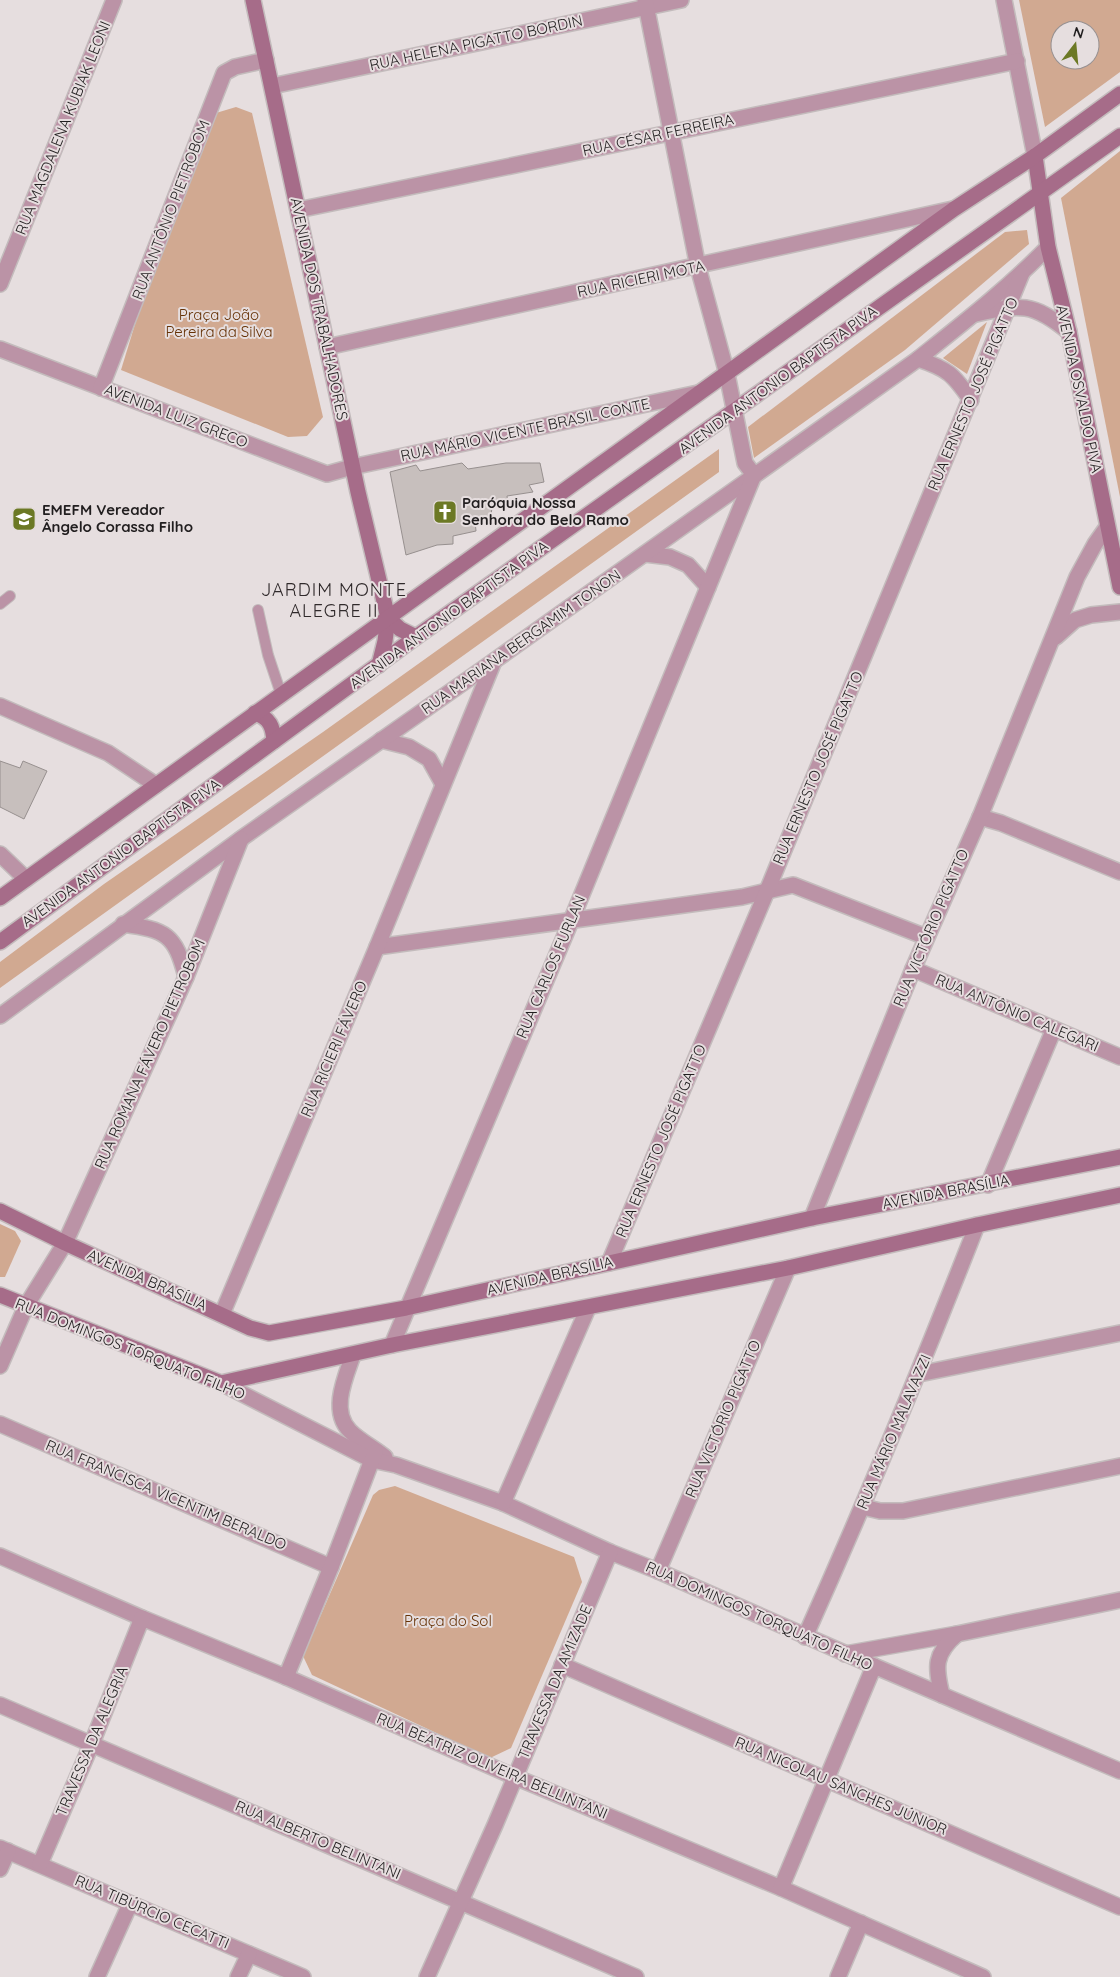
<svg xmlns="http://www.w3.org/2000/svg" width="1120" height="1977" viewBox="0 0 1120 1977" font-family="Quicksand,sans-serif">
	<style>
		.green { fill: #d1a991; fill-rule: evenodd }
		.building { fill: #c7bfbd; stroke: #97908f }
		.lines { fill: none; stroke-linecap: round; stroke-linejoin: round }
		.lane-casing { stroke: #c3bbbc; stroke-width: 12 }
		.street-casing { stroke: #c3bbbc; stroke-width: 18 }
		.secondary-casing { stroke: #c3bbbc; stroke-width: 18 }
		.lane { stroke: #bb93a6; stroke-width: 10 }
		.street { stroke: #bb93a6; stroke-width: 15 }
		.secondary { stroke: #a66c89; stroke-width: 15 }
		.labels { text-anchor: middle; stroke-width: 4; stroke-linejoin: round; paint-order: stroke }
		.street-label { font-size: 15px; fill: #211e1f; stroke: #e6dedf }
		.park-label { font-size: 15px; fill: #663206; stroke: #e6dedf }
		.poi-label { font-size: 15px; font-weight: bold; fill: #211e1f; stroke: #e6dedf; text-anchor: start }
		.quarter-label { font-size: 18px; letter-spacing: 1px; fill: #302a2b; stroke: #e6dedf }
	</style>
	<rect width="100%" height="100%" fill="#e6dedf"/>
	<!-- green -->
	<g class="green">
		<path d="M 1019,0 L 1120,0 L 1120,72 L 1045,127 ZM 1060,30 L 1090,30 L 1090,60 L 1060,60 Z"/>
		<path d="M 236,107 L 252,113 L 323,417 L 307,436 L 288,437 L 121,370 L 136,321 L 216,113 Z"/>
		<path d="M 1120,151 L 1120,497 L 1061,198 Z"/>
		<path d="M 1027,230 L 1029,244 L 905,350 L 754,458 L 748,427 L 1005,232 Z"/>
		<path d="M 987,322 L 967,374 L 943,358 Z"/>
		<path d="M 719,449 L 719,472 L 0,988 L 0,962 L 104,884 L 323,732 Z"/>
		<path d="M 0,1224 L 15,1231 L 21,1241 L 5,1277 L 0,1277 Z"/>
		<path d="M 395,1486 L 574,1557 L 582,1582 L 511,1748 L 490,1758 L 312,1675 L 303,1656 L 373,1495 L 379,1490 Z"/>
	</g>
	<!-- building -->
	<g class="building">
		<path d="M 462,463 L 468,469 L 506,463 L 540,463 L 544,482 L 529,485 L 533,492 L 507,496 L 508,506 L 492,507 L 491,516 L 475,521 L 476,531 L 453,536 L 453,544 L 437,545 L 406,555 L 390,472 L 416,465 L 420,471 Z"/>
		<path d="M 0,761 L 20,768 L 23,761 L 47,771 L 24,819 L 0,807 Z"/>
	</g>
	<g class="lines">
		<!-- lane casing -->
		<g class="lane-casing">
			<g id="lane">
				<path d="M 0,604 L 10,596"/>
				<path d="M 258,610 L 268,655 L 281,694"/>
			</g>
		</g>
		<!-- street casing -->
		<g class="street-casing">
			<g id="street">
				<path d="M 1004,0 L 1035,156"/>
				<path d="M 272,86 L 681,0"/>
				<path d="M 298,210 L 1017,61"/>
				<path d="M 0,284 L 114,0"/>
				<path d="M 976,314 C 1020,304 1033,302 1069,332"/>
				<path d="M 327,347 L 953,209"/>
				<path d="M 0,349 L 327,474 L 352,467 L 698,393"/>
				<path d="M 918,359 C 948,369 953,374 971,400"/>
				<path d="M 101,388 L 224,73 L 235,67 L 266,60"/>
				<path d="M 645,554 L 670,557 L 688,565 L 708,587"/>
				<path d="M 1056,637 L 1075,620 L 1091,615 L 1120,612"/>
				<path d="M 0,706 L 108,753 L 156,785"/>
				<path d="M 381,740 L 409,747 L 429,759 L 443,784"/>
				<path d="M 980,817 L 1001,823 L 1120,872"/>
				<path d="M 0,854 L 26,879"/>
				<path d="M 123,924 C 166,930 175,934 186,977"/>
				<path d="M 377,947 L 742,897 L 793,885 L 926,937"/>
				<path d="M 913,969 L 1120,1057"/>
				<path d="M 0,1016 L 242,838 L 494,661 L 918,359 C 963,323 1008,288 1048,247"/>
				<path d="M 988,1185 L 1054,1029"/>
				<path d="M 812,1218 L 913,969 L 980,817 L 1077,577 L 1095,544 L 1107,527"/>
				<path d="M 609,1263 L 767,891 L 1022,273"/>
				<path d="M 222,1314 L 377,947 L 494,661"/>
				<path d="M 392,1345 L 571,921 L 754,475 L 745,463 L 727,374 L 698,267 L 645,0"/>
				<path d="M 353,1355 C 345,1378 330,1411 350,1431 C 360,1441 374,1448 385,1457"/>
				<path d="M 0,1366 L 26,1306 L 65,1243 L 186,977 L 241,839"/>
				<path d="M 919,1374 L 1120,1333"/>
				<path d="M 221,1383 L 372,1460 L 396,1465 L 503,1503 L 610,1552 L 658,1571 L 874,1666 L 1120,1771"/>
				<path d="M 0,1424 L 331,1567"/>
				<path d="M 503,1503 L 588,1308"/>
				<path d="M 863,1507 L 880,1511 L 903,1511 L 1120,1466"/>
				<path d="M 0,1556 L 142,1618 L 286,1677 L 515,1777 L 781,1888 L 983,1977"/>
				<path d="M 658,1571 L 788,1268"/>
				<path d="M 805,1637 C 866,1501 923,1363 977,1225"/>
				<path d="M 845,1654 L 957,1634 L 1120,1600"/>
				<path d="M 562,1665 L 1120,1907"/>
				<path d="M 286,1677 L 331,1567 L 375,1452"/>
				<path d="M 942,1695 C 935,1667 934,1654 957,1634"/>
				<path d="M 0,1705 L 636,1977"/>
				<path d="M 0,1848 L 303,1977"/>
				<path d="M 40,1864 L 92,1743 L 142,1618"/>
				<path d="M 0,1869 L 8,1851"/>
				<path d="M 781,1888 L 874,1666"/>
				<path d="M 97,1977 L 130,1904"/>
				<path d="M 238,1977 L 249,1954"/>
				<path d="M 427,1977 L 495,1825 L 610,1552"/>
				<path d="M 838,1977 L 861,1923"/>
			</g>
		</g>
		<!-- secondary casing -->
		<g class="secondary-casing">
			<g id="secondary">
				<path d="M 253,0 L 358,492 L 388,618 L 385,641 L 379,665"/>
				<path d="M 1035,156 L 1048,247 L 1069,332 L 1120,587"/>
				<path d="M 388,618 L 400,629 L 416,637"/>
				<path d="M 255,713 C 270,718 273,727 274,741"/>
				<path d="M 0,898 L 954,209 L 1035,156 L 1120,94"/>
				<path d="M 0,942 L 416,637 L 1120,136"/>
				<path d="M 0,1211 L 65,1243 L 250,1328 L 269,1333 L 406,1308 L 812,1218 L 1120,1157"/>
				<path d="M 0,1295 L 221,1383 L 392,1345 L 788,1268 L 977,1225 L 1120,1195"/>
			</g>
		</g>
		<!-- lane -->
		<use href="#lane" class="lane"/>
		<!-- street -->
		<use href="#street" class="street"/>
		<!-- secondary -->
		<use href="#secondary" class="secondary"/>
	</g>
	<!-- icons -->
	<defs>
		<g id="church-square" transform="scale(1.25)"><rect x="-9" y="-9" width="18" height="18" rx="4" fill="#6c7925" stroke="#e6dedf"/><path d="M-1.2-6h2.4v3.5h3.3v2.4h-3.3V6h-2.4V-.1h-3.3v-2.4h3.3Z" fill="#fff"/></g>
		<g id="school-square" transform="scale(1.25)"><rect x="-9" y="-9" width="18" height="18" rx="4" fill="#6c7925" stroke="#e6dedf"/><path d="M0-5L7-2L0 1L-7-2ZM-4 1L0 2.5L4 1V4Q0 6-4 4Z" fill="#fff"/></g>
	</defs>
	<g fill-rule="evenodd">
		<use href="#church-square" x="445" y="512"/>
		<use href="#school-square" x="24" y="519"/>
	</g>
	<g class="labels">
		<!-- street labels -->
		<g class="street-label">
			<text transform="translate(476 43) rotate(-12)" y="5">RUA HELENA PIGATTO BORDIN</text>
			<text transform="translate(63 128) rotate(-68)" y="5">RUA MAGDALENA KUBIAK LEONI</text>
			<text transform="translate(658 135) rotate(-12)" y="5">RUA CÉSAR FERREIRA</text>
			<text transform="translate(171 210) rotate(-69)" y="5">RUA ANTÔNIO PIETROBOM</text>
			<text transform="translate(641 279) rotate(-12)" y="5">RUA RICIERI MOTA</text>
			<text transform="translate(319 309) rotate(78)" y="5">AVENIDA DOS TRABALHADORES</text>
			<text transform="translate(778 380) rotate(-36)" y="5">AVENIDA ANTONIO BAPTISTA PIVA</text>
			<text transform="translate(1079 389) rotate(78)" y="5">AVENIDA OSVALDO PIVA</text>
			<text transform="translate(973 394) rotate(-67)" y="5">RUA ERNESTO JOSÉ PIGATTO</text>
			<text transform="translate(176 416) rotate(21)" y="5">AVENIDA LUIZ GRECO</text>
			<text transform="translate(525 430) rotate(-12)" y="5">RUA MÁRIO VICENTE BRASIL CONTE</text>
			<text transform="translate(449 615) rotate(-36)" y="5">AVENIDA ANTONIO BAPTISTA PIVA</text>
			<text transform="translate(521 642) rotate(-35)" y="5">RUA MARIANA BERGAMIM TONON</text>
			<text transform="translate(818 768) rotate(-67)" y="5">RUA ERNESTO JOSÉ PIGATTO</text>
			<text transform="translate(121 853) rotate(-36)" y="5">AVENIDA ANTONIO BAPTISTA PIVA</text>
			<text transform="translate(931 928) rotate(-67)" y="5">RUA VICTÓRIO PIGATTO</text>
			<text transform="translate(551 967) rotate(-67)" y="5">RUA CARLOS FURLAN</text>
			<text transform="translate(1017 1013) rotate(23)" y="5">RUA ANTÔNIO CALEGARI</text>
			<text transform="translate(334 1049) rotate(-67)" y="5">RUA RICIERI FÁVERO</text>
			<text transform="translate(150 1054) rotate(-66)" y="5">RUA ROMANA FÁVERO PIETROBOM</text>
			<text transform="translate(661 1141) rotate(-67)" y="5">RUA ERNESTO JOSÉ PIGATTO</text>
			<text transform="translate(946 1192) rotate(-11)" y="5">AVENIDA BRASÍLIA</text>
			<text transform="translate(550 1276) rotate(-13)" y="5">AVENIDA BRASÍLIA</text>
			<text transform="translate(147 1280) rotate(24)" y="5">AVENIDA BRASÍLIA</text>
			<text transform="translate(130 1349) rotate(22)" y="5">RUA DOMINGOS TORQUATO FILHO</text>
			<text transform="translate(723 1419) rotate(-67)" y="5">RUA VICTÓRIO PIGATTO</text>
			<text transform="translate(894 1432) rotate(-67)" y="5">RUA MÁRIO MALAVAZZI</text>
			<text transform="translate(166 1495) rotate(23)" y="5">RUA FRANCISCA VICENTIM BERALDO</text>
			<text transform="translate(759 1616) rotate(24)" y="5">RUA DOMINGOS TORQUATO FILHO</text>
			<text transform="translate(555 1682) rotate(-67)" y="5">TRAVESSA DA AMIZADE</text>
			<text transform="translate(92 1741) rotate(-67)" y="5">TRAVESSA DA ALEGRIA</text>
			<text transform="translate(492 1766) rotate(23)" y="5">RUA BEATRIZ OLIVEIRA BELLINTANI</text>
			<text transform="translate(841 1786) rotate(23)" y="5">RUA NICOLAU SANCHES JÚNIOR</text>
			<text transform="translate(318 1840) rotate(23)" y="5">RUA ALBERTO BELINTANI</text>
			<text transform="translate(152 1912) rotate(23)" y="5">RUA TIBÚRCIO CECATTI</text>
		</g>
		<!-- park labels -->
		<g class="park-label">
			<text x="219" y="320">Praça João<tspan x="219" dy="17">Pereira da Silva</tspan></text>
			<text x="448" y="1626">Praça do Sol</text>
		</g>
		<!-- poi labels -->
		<g class="poi-label">
			<text x="462" y="508">Paróquia Nossa<tspan x="462" dy="17">Senhora do Belo Ramo</tspan></text>
			<text x="42" y="515">EMEFM Vereador<tspan x="42" dy="17">Ângelo Corassa Filho</tspan></text>
		</g>
		<!-- quarter labels -->
		<g class="quarter-label">
			<text x="334" y="596">JARDIM MONTE<tspan x="334" dy="21">ALEGRE II</tspan></text>
		</g>
	</g>
	<!-- north arrow -->
	<g transform="translate(1075 45) rotate(16)"><circle r="24" fill="#e6dedf" stroke="#979192"/>
	<path d="M0-4L9 19L0 12L-9 19Z" fill="#6c7925"/>
	<text y="-8" font-size="14" font-weight="bold" text-anchor="middle" fill="#211e1f">N</text>
	</g>
</svg>
